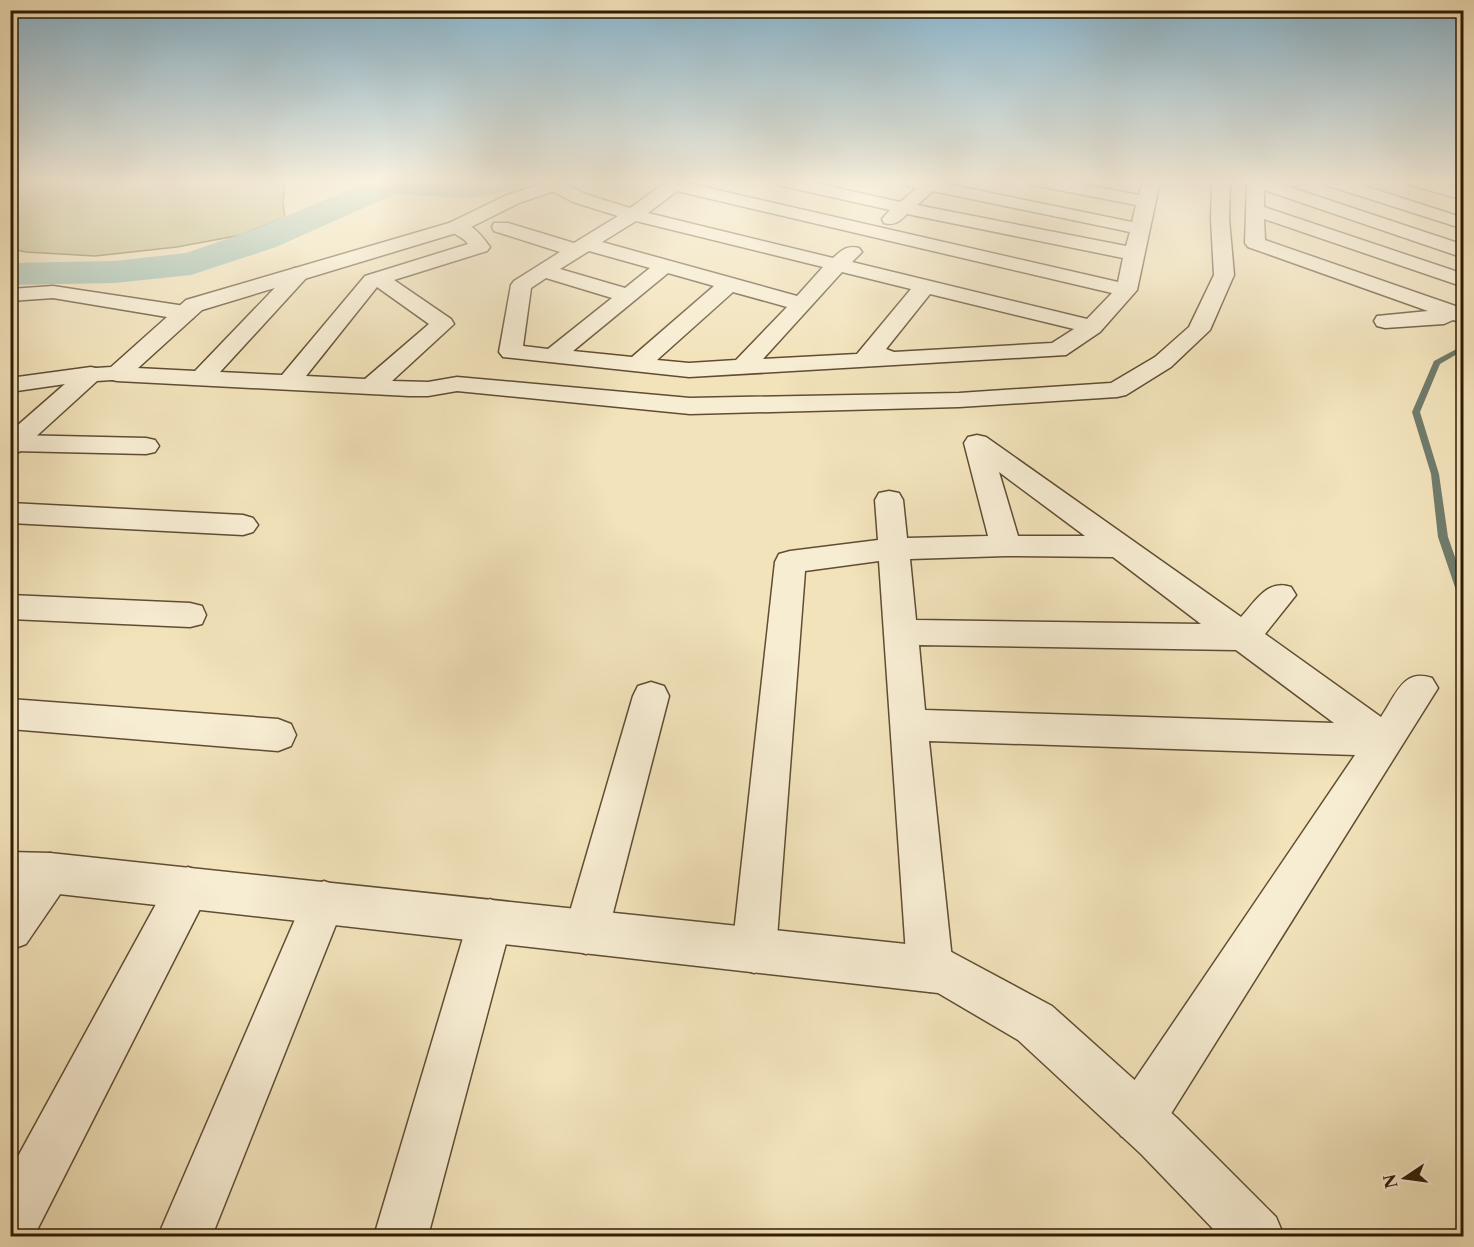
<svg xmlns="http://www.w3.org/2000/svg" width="1474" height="1247" viewBox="0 0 1474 1247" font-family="'Libre Caslon Text',serif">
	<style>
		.green { fill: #c2c18b; stroke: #796e48; stroke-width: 1.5 }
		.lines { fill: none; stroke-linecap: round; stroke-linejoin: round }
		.stream { fill: #707d6c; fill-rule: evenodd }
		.river { fill: #9bbeb1; fill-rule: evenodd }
		.minor-casing { stroke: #604d32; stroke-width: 3 }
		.tertiary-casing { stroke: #604d32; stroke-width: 3 }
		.minor { fill: #f7edd3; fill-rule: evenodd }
		.tertiary { fill: #f7edd3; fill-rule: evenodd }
	</style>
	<rect width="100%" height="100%" fill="#f2e3bb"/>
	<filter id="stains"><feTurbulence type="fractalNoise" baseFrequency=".00333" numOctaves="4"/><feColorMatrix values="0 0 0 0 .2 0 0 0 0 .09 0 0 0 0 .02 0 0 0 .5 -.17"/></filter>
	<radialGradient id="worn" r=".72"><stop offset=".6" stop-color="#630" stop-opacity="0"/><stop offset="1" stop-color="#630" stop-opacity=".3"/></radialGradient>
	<!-- green -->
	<path class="green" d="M 10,181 L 285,181 L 283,204 L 285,217 L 241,235 L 177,247 L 95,256 L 26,252 L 11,249 Z"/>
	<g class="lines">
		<!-- stream -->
		<path class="stream" d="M 1464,345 L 1464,350 L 1440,364 L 1420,412 L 1439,474 L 1448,537 L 1464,583 L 1464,603 L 1459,599 L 1438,537 L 1431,474 L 1412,412 L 1434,361 Z"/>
		<!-- river -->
		<path class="river" d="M 370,181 L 528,181 L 523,188 L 470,198 L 395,194 L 276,247 L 191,275 L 114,283 L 10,285 L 10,263 L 114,261 L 186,253 L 250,231 Z"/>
		<!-- minor casing -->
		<g class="minor-casing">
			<g id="minor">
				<path d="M 548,181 L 560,181 L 585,194 L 630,208 L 668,181 L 688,181 L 687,183 L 1118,282 L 1123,258 L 907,214 C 900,221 895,226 884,223 L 882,219 L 890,210 L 778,185 L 775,181 L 806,181 L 900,202 L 917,188 L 907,186 L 905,181 L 943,181 L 942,183 L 1132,222 L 1136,205 L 1038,186 L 1032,185 L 1029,181 L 1064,181 L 1139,195 L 1143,181 L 1160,181 L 1137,290 L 1100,332 L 1066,355 L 689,377 L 503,357 L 499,352 L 511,285 L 514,281 L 560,252 L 494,231 L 492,227 L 494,223 L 508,223 L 574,243 L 618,216 L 573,202 L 548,189 L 545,185 ZM 677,191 L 1112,293 L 1087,319 L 852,262 L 862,252 L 859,248 C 847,245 842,250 833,258 L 648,213 ZM 933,191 L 1130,232 L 1126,246 L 917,205 ZM 636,221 L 823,267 L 797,296 L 602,242 ZM 589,251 L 650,268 L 625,288 L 560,269 ZM 842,272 L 911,289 L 857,354 L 763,359 ZM 668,273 L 714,286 L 632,357 L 573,351 ZM 546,278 L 612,298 L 548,349 L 523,346 L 531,288 ZM 733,292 L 787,307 L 736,360 L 689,363 L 657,360 ZM 930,294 L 1074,329 L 1052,343 L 894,352 L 886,349 Z"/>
				<path d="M 1212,181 L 1230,181 L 1229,219 L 1234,275 L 1210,330 L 1171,367 L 1126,395 L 1117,397 L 959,407 L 690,414 L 457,391 L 428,396 L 409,396 L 117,381 L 108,379 L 105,374 L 108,369 L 117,367 L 195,371 L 294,268 L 308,268 L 311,272 L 308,276 L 220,372 L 282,375 L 365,276 L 468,244 C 463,236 452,235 447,227 L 449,223 C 468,218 480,233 490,247 L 487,251 L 394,280 L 451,319 L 454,324 L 392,381 L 428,382 L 457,377 L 690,398 L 959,393 L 1111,383 L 1155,357 L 1189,327 L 1214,275 L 1211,219 ZM 377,287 L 429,324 L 365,379 L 306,376 Z"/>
				<path d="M 1247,181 L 1271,181 L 1464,245 L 1464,258 L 1264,190 L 1264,207 L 1464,274 L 1464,287 L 1264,219 L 1265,240 L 1464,309 L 1464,323 L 1453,320 L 1444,324 L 1385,328 L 1377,326 L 1374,321 L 1377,316 L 1428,311 L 1248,247 L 1245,243 Z"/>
				<path d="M 1323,181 L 1349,181 L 1464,218 L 1464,229 L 1326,185 Z"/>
				<path d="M 1407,181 L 1434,181 L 1464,189 L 1464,200 L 1410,185 Z"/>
				<path d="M 53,286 L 185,306 L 193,308 L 196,313 L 193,318 L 185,320 L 53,298 L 10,301 L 10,289 Z"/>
				<path d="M 91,367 L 100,369 L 103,374 L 100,379 L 10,392 L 10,378 Z"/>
				<path d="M 14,435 L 146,438 L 155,440 L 159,446 L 155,452 L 146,454 L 14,451 L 10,450 L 10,436 Z"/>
				<path d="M 977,435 L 986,437 L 1241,617 C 1256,601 1267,579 1291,587 L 1296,595 L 1265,634 L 1381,717 C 1396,695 1403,668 1432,678 L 1438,688 L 1157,1136 L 1139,1143 L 1121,1136 L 1114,1118 L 1121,1100 L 1355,755 L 929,741 L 953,969 L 946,985 L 930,992 L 914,985 L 907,969 L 879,561 L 805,571 L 776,951 L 770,967 L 754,973 L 738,967 L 732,951 L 775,562 L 779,554 L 790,551 L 878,540 L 875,500 L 879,493 L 889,491 L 899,493 L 903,500 L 907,538 L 988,536 L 964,443 L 968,437 ZM 999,472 L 1085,536 L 1018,536 ZM 1006,556 L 1113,557 L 1201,624 L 916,620 L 910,559 ZM 919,645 L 1236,650 L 1334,723 L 925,710 Z"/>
				<path d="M 10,503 L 243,515 L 253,518 L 258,525 L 253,532 L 243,535 L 10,523 Z"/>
				<path d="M 10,595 L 190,603 L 202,606 L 206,615 L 202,624 L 190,627 L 10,619 Z"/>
				<path d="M 651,682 L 664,686 L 669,696 L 608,932 L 602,948 L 586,954 L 570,948 L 564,932 L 633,696 L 638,686 Z"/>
				<path d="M 10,699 L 278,719 L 291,724 L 296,735 L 291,746 L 278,751 L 10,729 Z"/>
				<path d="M 50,853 L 65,859 L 71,873 L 65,887 L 26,944 L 10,950 L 10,891 L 35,859 Z"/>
				<path d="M 188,867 L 203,873 L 209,888 L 203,903 L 34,1236 L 10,1236 L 10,1171 L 173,873 Z"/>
				<path d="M 324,881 L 339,887 L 345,902 L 212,1236 L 158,1236 L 309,887 Z"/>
				<path d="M 490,899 L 505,906 L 512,921 L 428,1236 L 374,1236 L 468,921 L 475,906 Z"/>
			</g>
		</g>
		<!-- tertiary casing -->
		<g class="tertiary-casing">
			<g id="tertiary">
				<path d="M 550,181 L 575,181 L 572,185 L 519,203 L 463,231 L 202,310 L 126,379 L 97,381 L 19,452 L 10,454 L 10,432 L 82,369 L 111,367 L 186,300 L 449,223 L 507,195 Z"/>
				<path d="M 10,852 L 50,853 L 944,948 L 1052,1006 L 1177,1118 L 1276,1217 L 1284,1236 L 1220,1236 L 1141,1154 L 1018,1040 L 938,993 L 50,893 L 10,892 Z"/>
			</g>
		</g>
		<!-- minor -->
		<use href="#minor" class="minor"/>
		<!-- tertiary -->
		<use href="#tertiary" class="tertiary"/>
	</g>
	<!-- sky -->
	<linearGradient id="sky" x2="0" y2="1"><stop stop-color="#89b8d2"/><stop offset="0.51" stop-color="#f9f2e0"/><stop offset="1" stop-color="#f9f2e0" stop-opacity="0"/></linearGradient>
	<rect width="1474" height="355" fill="url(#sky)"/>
	<!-- margin -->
	<rect width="1474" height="1247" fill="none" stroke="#f2e3bb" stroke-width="36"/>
	<rect x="12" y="12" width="1450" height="1223" fill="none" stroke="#301b04" stroke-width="3"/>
	<rect x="18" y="18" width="1438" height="1211" fill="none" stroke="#301b04" stroke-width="1.5"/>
	<!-- north arrow -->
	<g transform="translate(1405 1178) rotate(257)" stroke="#f7edd3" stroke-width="4.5" paint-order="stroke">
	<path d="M0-4.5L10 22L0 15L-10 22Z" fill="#301b04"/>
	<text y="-9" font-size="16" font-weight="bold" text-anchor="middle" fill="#301b04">N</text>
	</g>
	<rect width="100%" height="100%" filter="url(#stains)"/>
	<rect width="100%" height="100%" fill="url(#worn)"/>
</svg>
